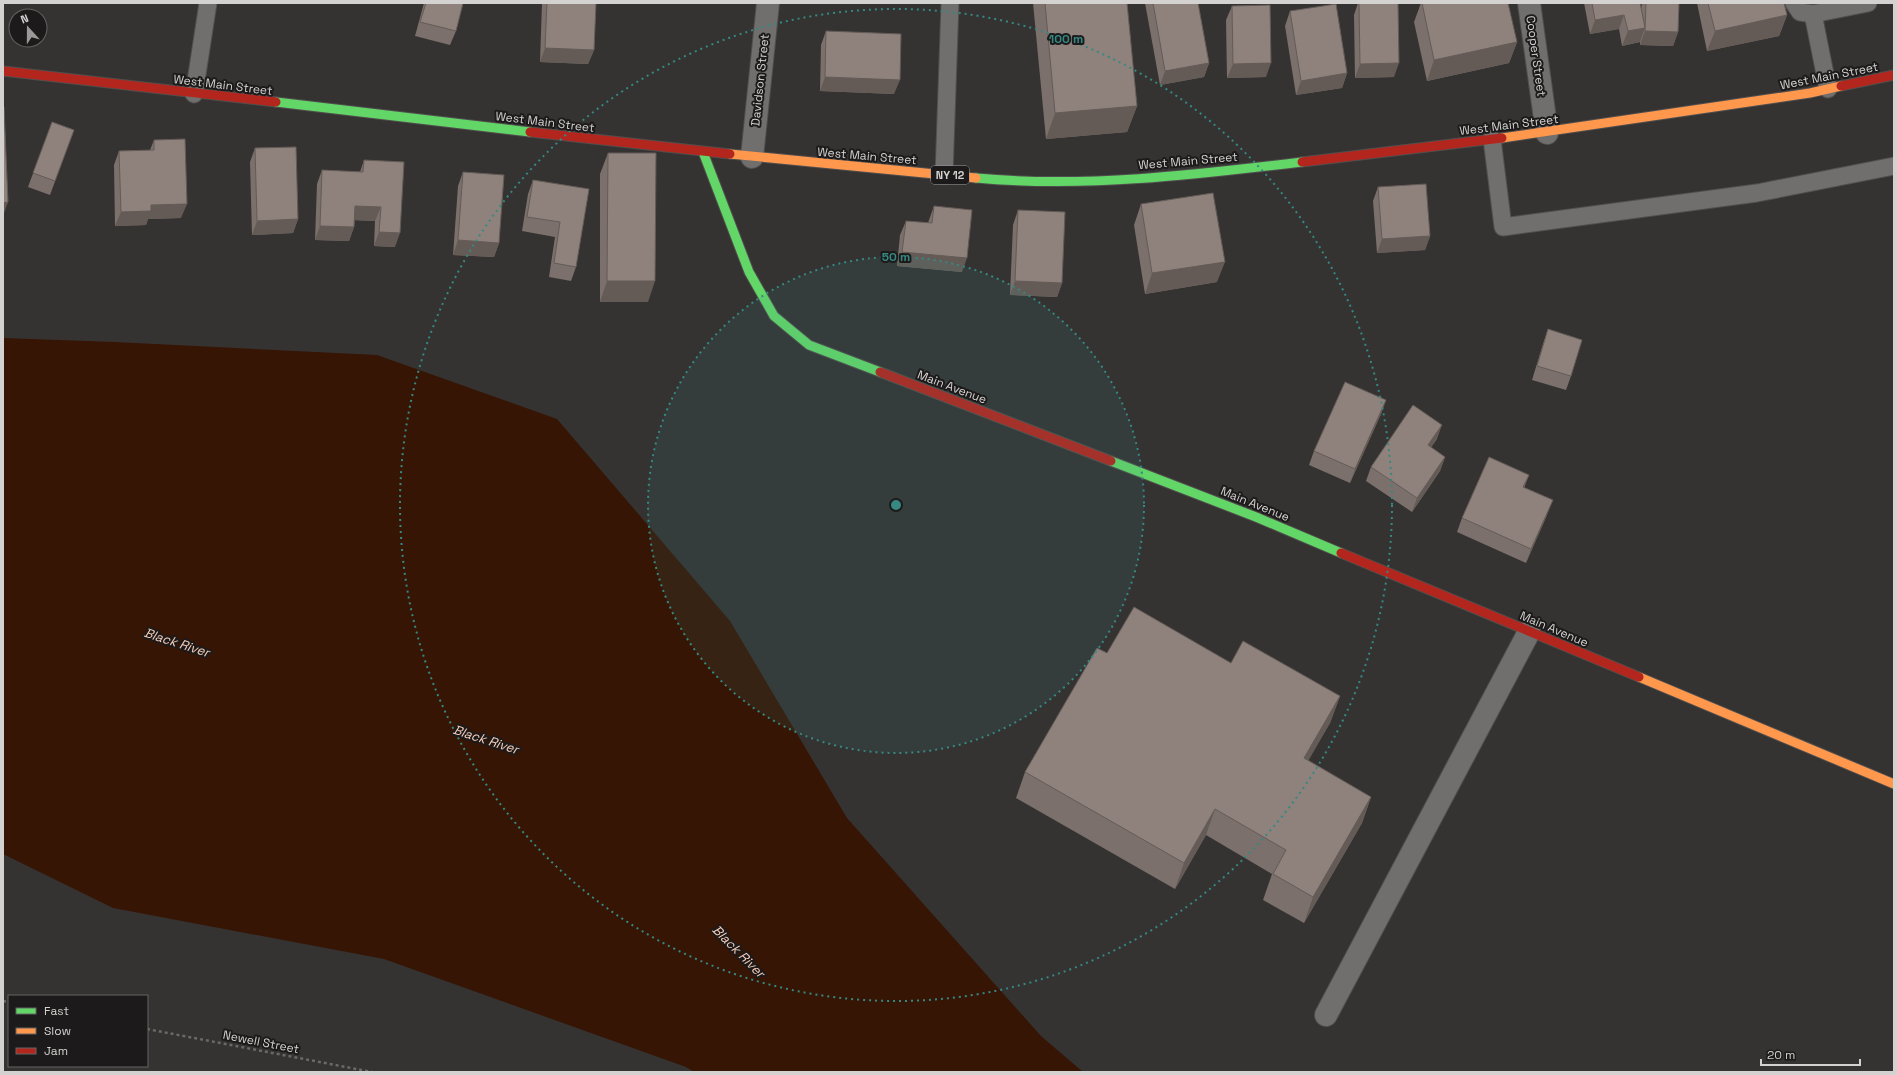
<svg xmlns="http://www.w3.org/2000/svg" width="1897" height="1075" viewBox="0 0 1897 1075" font-family="'Space Grotesk',sans-serif">
	<style>
		.water { fill: #371504 }
		.lines { fill: none; stroke-linecap: round; stroke-linejoin: round }
		.lane-casing { stroke: #514f4e; stroke-width: 19 }
		.street-casing { stroke: #514f4e; stroke-width: 24 }
		.fast-casing { stroke: #514f4e; stroke-width: 11 }
		.slow-casing { stroke: #514f4e; stroke-width: 11 }
		.jam-casing { stroke: #514f4e; stroke-width: 11 }
		.path { stroke: #6a6968; stroke-width: 2.5; stroke-dasharray: 3 3; stroke-linecap: butt }
		.lane { stroke: #706f6e; stroke-width: 17 }
		.street { stroke: #706f6e; stroke-width: 22 }
		.fast { stroke: #63d668; stroke-width: 9 }
		.slow { stroke: #ff974d; stroke-width: 9 }
		.jam { stroke: #b3261e; stroke-width: 9 }
		.wall { fill: #7b706b }
		.shaded-wall { fill: #645b57 }
		.building { fill: #8f827c; stroke: #645b57 }
		.ring { fill: none; stroke: #368882; stroke-width: 2; stroke-dasharray: 2 4 }
		.labels { text-anchor: middle; stroke-width: 4; stroke-linejoin: round; paint-order: stroke }
		.shield { fill: #1c1a1a; stroke: #9d9b9a; stroke-width: 1 }
		.shield-label { font-size: 11px; font-weight: bold; fill: #d4d2d1 }
		.street-label { font-size: 12px; fill: #d4d2d1; stroke: #1c1a1a }
		.water-label { font-size: 13px; font-style: italic; fill: #f9ceb9; stroke: #1c1a1a }
		.centre { fill: #368882; stroke: #1c1a1a; stroke-width: 2 }
		.ring-label { font-size: 12px; text-anchor: middle; font-weight: bold; fill: #368882; stroke: #1c1a1a; stroke-width: 4; stroke-linejoin: round; paint-order: stroke }
	</style>
	<rect width="100%" height="100%" fill="#343332"/>
	<!-- water -->
	<path class="water" d="M 3,338 L 115,342 L 377,355 L 557,419 L 730,621 L 847,818 L 1041,1036 L 1083,1072 L 694,1072 L 686,1067 L 384,959 L 113,908 L 3,854 Z"/>
	<g class="lines">
		<!-- lane casing -->
		<g class="lane-casing">
			<g id="lane">
				<path d="M 1794,3 L 1800,12 L 1813,14 L 1868,3"/>
				<path d="M 1813,14 L 1828,89"/>
				<path d="M 194,94 L 208,3"/>
				<path d="M 1492,139 L 1503,227 L 1757,193 L 1894,166"/>
				<path d="M 944,175 L 950,3"/>
			</g>
		</g>
		<!-- street casing -->
		<g class="street-casing">
			<g id="street">
				<path d="M 1529,3 L 1547,133"/>
				<path d="M 752,157 L 768,3"/>
				<path d="M 1326,1015 L 1529,632"/>
			</g>
		</g>
		<!-- fast casing -->
		<g class="fast-casing">
			<g id="fast">
				<path d="M 276,102 L 530,132"/>
				<path d="M 703,152 L 749,272 L 774,316 L 809,345 L 880,372"/>
				<path d="M 976,178 C 1084,188 1194,175 1302,162"/>
				<path d="M 1111,461 L 1256,517 L 1341,553"/>
			</g>
		</g>
		<!-- slow casing -->
		<g class="slow-casing">
			<g id="slow">
				<path d="M 1502,138 L 1810,93 L 1841,86"/>
				<path d="M 730,154 L 976,178"/>
				<path d="M 1639,677 L 1894,784"/>
			</g>
		</g>
		<!-- jam casing -->
		<g class="jam-casing">
			<g id="jam">
				<path d="M 3,71 L 276,102"/>
				<path d="M 1841,86 L 1894,75"/>
				<path d="M 530,132 L 730,154"/>
				<path d="M 1302,162 L 1502,138"/>
				<path d="M 880,372 L 1111,461"/>
				<path d="M 1341,553 L 1639,677"/>
			</g>
		</g>
		<!-- path -->
		<g class="path">
			<path d="M 3,1001 L 9,1002"/>
			<path d="M 147,1029 L 372,1072"/>
		</g>
		<!-- lane -->
		<use href="#lane" class="lane"/>
		<!-- street -->
		<use href="#street" class="street"/>
		<!-- fast -->
		<use href="#fast" class="fast"/>
		<!-- slow -->
		<use href="#slow" class="slow"/>
		<!-- jam -->
		<use href="#jam" class="jam"/>
	</g>
	<!-- wall -->
	<g class="wall">
		<path d="M 424,3 L 463,3 L 456,31 L 450,45 L 415,36 Z"/>
		<path d="M 542,3 L 596,3 L 594,50 L 588,64 L 540,62 Z"/>
		<path d="M 1033,3 L 1127,3 L 1137,106 L 1127,132 L 1046,139 Z"/>
		<path d="M 1145,3 L 1198,3 L 1209,63 L 1204,77 L 1160,85 Z"/>
		<path d="M 1358,3 L 1398,3 L 1394,77 L 1355,78 L 1354,15 Z"/>
		<path d="M 1421,3 L 1517,42 L 1509,63 L 1427,81 L 1414,22 Z"/>
		<path d="M 1584,3 L 1640,3 L 1641,9 L 1642,3 L 1679,3 L 1678,32 L 1673,46 L 1640,45 L 1640,40 L 1640,42 L 1622,46 L 1619,29 L 1590,34 Z"/>
		<path d="M 1697,3 L 1784,3 L 1787,15 L 1779,36 L 1707,51 Z"/>
		<path d="M 1232,6 L 1266,77 L 1227,78 L 1226,20 Z"/>
		<path d="M 1290,11 L 1347,73 L 1342,88 L 1296,95 L 1285,26 Z"/>
		<path d="M 826,31 L 894,94 L 820,91 L 821,45 Z"/>
		<path d="M 52,122 L 74,130 L 50,195 L 28,187 Z"/>
		<path d="M 154,140 L 181,218 L 148,219 L 146,225 L 115,226 L 114,165 L 119,151 L 150,150 Z"/>
		<path d="M 255,148 L 298,219 L 293,233 L 252,235 L 250,162 Z"/>
		<path d="M 608,153 L 648,302 L 600,302 L 600,174 Z"/>
		<path d="M 364,160 L 395,247 L 374,246 L 375,221 L 354,220 L 354,227 L 349,241 L 315,240 L 317,184 L 322,170 L 360,172 Z"/>
		<path d="M 463,172 L 499,243 L 494,257 L 453,255 L 458,186 Z"/>
		<path d="M 533,180 L 589,189 L 576,267 L 571,281 L 549,277 L 555,237 L 522,231 L 528,194 Z"/>
		<path d="M 1378,187 L 1430,236 L 1425,250 L 1377,253 L 1373,201 Z"/>
		<path d="M 1141,204 L 1217,282 L 1145,294 L 1134,225 Z"/>
		<path d="M 934,206 L 962,272 L 897,266 L 900,235 L 906,221 L 928,223 L 929,220 Z"/>
		<path d="M 1018,210 L 1062,283 L 1057,297 L 1010,295 L 1013,225 Z"/>
		<path d="M 1548,329 L 1571,376 L 1566,390 L 1532,380 L 1543,344 Z"/>
		<path d="M 1386,400 L 1381,414 L 1350,483 L 1309,465 L 1314,451 Z"/>
		<path d="M 1437,439 L 1431,447 L 1445,457 L 1440,471 L 1412,512 L 1366,481 L 1371,467 Z"/>
		<path d="M 1529,475 L 1524,488 L 1547,515 L 1526,563 L 1457,532 L 1462,518 Z"/>
		<path d="M 1107,653 L 1231,663 L 1340,696 L 1330,723 L 1308,760 L 1371,797 L 1362,823 L 1304,923 L 1263,900 L 1272,874 L 1206,835 L 1175,889 L 1016,798 L 1025,772 Z"/>
	</g>
	<!-- shaded-wall -->
	<g class="shaded-wall">
		<path d="M 1624,15 L 1619,29 L 1590,34 L 1595,20 Z"/>
		<path d="M 1787,15 L 1779,36 L 1707,51 L 1715,31 Z"/>
		<path d="M 1645,28 L 1640,42 L 1622,46 L 1628,31 Z"/>
		<path d="M 1645,31 L 1678,32 L 1673,46 L 1640,45 Z"/>
		<path d="M 1517,42 L 1509,63 L 1427,81 L 1434,60 Z"/>
		<path d="M 545,48 L 594,50 L 588,64 L 540,62 Z"/>
		<path d="M 1209,63 L 1204,77 L 1160,85 L 1165,71 Z"/>
		<path d="M 1271,63 L 1266,77 L 1227,78 L 1233,64 Z"/>
		<path d="M 1399,63 L 1394,77 L 1355,78 L 1360,64 Z"/>
		<path d="M 1347,73 L 1342,88 L 1296,95 L 1301,81 Z"/>
		<path d="M 825,77 L 900,80 L 894,94 L 820,91 Z"/>
		<path d="M 1137,106 L 1127,132 L 1046,139 L 1055,113 Z"/>
		<path d="M 8,202 L 3,216 L 3,203 Z"/>
		<path d="M 187,204 L 181,218 L 148,219 L 146,225 L 115,226 L 121,212 L 151,205 Z"/>
		<path d="M 355,206 L 381,207 L 375,221 L 350,220 Z"/>
		<path d="M 298,219 L 293,233 L 252,235 L 257,221 Z"/>
		<path d="M 320,226 L 354,227 L 349,241 L 315,240 Z"/>
		<path d="M 379,232 L 400,233 L 395,247 L 374,246 Z"/>
		<path d="M 1430,236 L 1425,250 L 1377,253 L 1382,239 Z"/>
		<path d="M 458,240 L 499,243 L 494,257 L 453,255 Z"/>
		<path d="M 902,252 L 967,258 L 962,272 L 897,266 Z"/>
		<path d="M 1225,262 L 1217,282 L 1145,294 L 1152,273 Z"/>
		<path d="M 607,281 L 655,281 L 648,302 L 600,302 Z"/>
		<path d="M 1015,281 L 1062,283 L 1057,297 L 1010,295 Z"/>
		<path d="M 1386,400 L 1381,414 L 1350,483 L 1355,469 Z"/>
		<path d="M 1442,425 L 1437,439 L 1423,459 L 1428,445 Z"/>
		<path d="M 1445,457 L 1440,471 L 1412,512 L 1417,498 Z"/>
		<path d="M 1553,500 L 1547,515 L 1526,563 L 1531,549 Z"/>
		<path d="M 1340,696 L 1330,723 L 1295,784 L 1304,758 Z"/>
		<path d="M 1371,797 L 1362,823 L 1304,923 L 1313,897 Z"/>
		<path d="M 1215,809 L 1206,835 L 1175,889 L 1184,863 Z"/>
	</g>
	<!-- building -->
	<g class="building">
		<path d="M 426,3 L 463,3 L 456,31 L 420,22 Z"/>
		<path d="M 547,3 L 596,3 L 594,50 L 545,48 Z"/>
		<path d="M 1045,3 L 1127,3 L 1137,106 L 1055,113 Z"/>
		<path d="M 1153,3 L 1198,3 L 1209,63 L 1165,71 Z"/>
		<path d="M 1359,3 L 1398,3 L 1399,63 L 1360,64 Z"/>
		<path d="M 1422,3 L 1508,3 L 1517,42 L 1434,60 Z"/>
		<path d="M 1592,3 L 1640,3 L 1645,28 L 1628,31 L 1624,15 L 1595,20 Z"/>
		<path d="M 1646,3 L 1679,3 L 1678,32 L 1645,31 Z"/>
		<path d="M 1708,3 L 1784,3 L 1787,15 L 1715,31 Z"/>
		<path d="M 1336,4 L 1347,73 L 1301,81 L 1290,11 Z"/>
		<path d="M 1270,5 L 1271,63 L 1233,64 L 1232,6 Z"/>
		<path d="M 826,31 L 901,34 L 900,80 L 825,77 Z"/>
		<path d="M 3,107 L 4,107 L 8,202 L 3,203 Z"/>
		<path d="M 52,122 L 74,130 L 55,181 L 33,173 Z"/>
		<path d="M 185,139 L 187,204 L 151,205 L 151,211 L 121,212 L 119,151 L 154,150 L 154,140 Z"/>
		<path d="M 296,147 L 298,219 L 257,221 L 255,148 Z"/>
		<path d="M 608,153 L 656,153 L 655,281 L 607,281 Z"/>
		<path d="M 364,160 L 404,162 L 400,233 L 379,232 L 381,207 L 355,206 L 354,227 L 320,226 L 322,170 L 363,172 Z"/>
		<path d="M 463,172 L 504,175 L 499,243 L 458,240 Z"/>
		<path d="M 533,180 L 589,189 L 576,267 L 554,263 L 560,222 L 527,217 Z"/>
		<path d="M 1426,184 L 1430,236 L 1382,239 L 1378,187 Z"/>
		<path d="M 1213,193 L 1225,262 L 1152,273 L 1141,204 Z"/>
		<path d="M 934,206 L 972,210 L 967,258 L 902,252 L 906,221 L 932,223 Z"/>
		<path d="M 1018,210 L 1065,212 L 1062,283 L 1015,281 Z"/>
		<path d="M 1548,329 L 1582,340 L 1571,376 L 1537,366 Z"/>
		<path d="M 1345,382 L 1386,400 L 1355,469 L 1314,451 Z"/>
		<path d="M 1413,405 L 1442,425 L 1428,445 L 1445,457 L 1417,498 L 1371,467 Z"/>
		<path d="M 1489,457 L 1529,475 L 1523,487 L 1553,500 L 1531,549 L 1462,518 Z"/>
		<path d="M 1134,607 L 1231,663 L 1243,641 L 1340,696 L 1304,758 L 1371,797 L 1313,897 L 1273,874 L 1286,850 L 1215,809 L 1184,863 L 1025,772 L 1097,648 L 1107,653 Z"/>
	</g>
	<!-- distance rings -->
	<circle cx="896" cy="505" r="248" fill="#368882" fill-opacity=".12"/>
	<g class="ring">
		<circle cx="896" cy="505" r="248"/>
		<circle cx="896" cy="505" r="496"/>
	</g>
	<g class="labels">
		<!-- shield labels -->
		<rect class="shield" x="931" y="166" width="38" height="18" rx="3"/>
		<g class="shield-label">
			<text x="950" y="179">NY 12</text>
		</g>
		<!-- street labels -->
		<g class="street-label">
			<text transform="translate(1536 56) rotate(82)" y="4">Cooper Street</text>
			<text transform="translate(1829 76) rotate(-11)" y="4">West Main Street</text>
			<text transform="translate(760 80) rotate(-84)" y="4">Davidson Street</text>
			<text transform="translate(223 85) rotate(7)" y="4">West Main Street</text>
			<text transform="translate(545 122) rotate(7)" y="4">West Main Street</text>
			<text transform="translate(1509 125) rotate(-7)" y="4">West Main Street</text>
			<text transform="translate(867 156) rotate(5)" y="4">West Main Street</text>
			<text transform="translate(1188 161) rotate(-5)" y="4">West Main Street</text>
			<text transform="translate(952 387) rotate(21)" y="4">Main Avenue</text>
			<text transform="translate(1255 504) rotate(22)" y="4">Main Avenue</text>
			<text transform="translate(1554 629) rotate(23)" y="4">Main Avenue</text>
			<text transform="translate(261 1042) rotate(11)" y="4">Newell Street</text>
		</g>
		<!-- water labels -->
		<g class="water-label">
			<text transform="translate(177 642) rotate(18)" y="5">Black River</text>
			<text transform="translate(486 739) rotate(18)" y="5">Black River</text>
			<text transform="translate(739 951) rotate(45)" y="5">Black River</text>
		</g>
	</g>
	<circle cx="896" cy="505" r="6" class="centre"/>
	<g class="ring-label">
		<text x="1066" y="43">100 m</text>
		<text x="896" y="261">50 m</text>
	</g>
	<!-- border -->
	<rect width="1897" height="1075" fill="none" stroke="#d4d2d1" stroke-width="8"/>
	<!-- legend -->
	<rect x="8" y="995" width="140" height="72" fill="#1c1a1a" stroke="#666463"/>
	<rect x="16" y="1008" width="20" height="6" fill="#63d668" stroke="#666463"/>
	<text x="44" y="1015" font-size="12" fill="#d4d2d1">Fast</text>
	<rect x="16" y="1028" width="20" height="6" fill="#ff974d" stroke="#666463"/>
	<text x="44" y="1035" font-size="12" fill="#d4d2d1">Slow</text>
	<rect x="16" y="1048" width="20" height="6" fill="#b3261e" stroke="#666463"/>
	<text x="44" y="1055" font-size="12" fill="#d4d2d1">Jam</text>
	<!-- north arrow -->
	<g transform="translate(28 28) rotate(339)"><circle r="19" fill="#1c1a1a" stroke="#666463"/>
	<path d="M0-3L7 15L0 10L-7 15Z" fill="#9c9a99"/>
	<text y="-6" font-size="11" font-weight="bold" text-anchor="middle" fill="#d4d2d1">N</text>
	</g>
	<!-- scale -->
	<path d="M1761 1059v6h99v-6" fill="none" stroke="#d4d2d1" stroke-width="2"/>
	<text x="1767" y="1059" font-size="12" fill="#d4d2d1" stroke="#1c1a1a" stroke-width="3" paint-order="stroke">20 m</text>
</svg>
